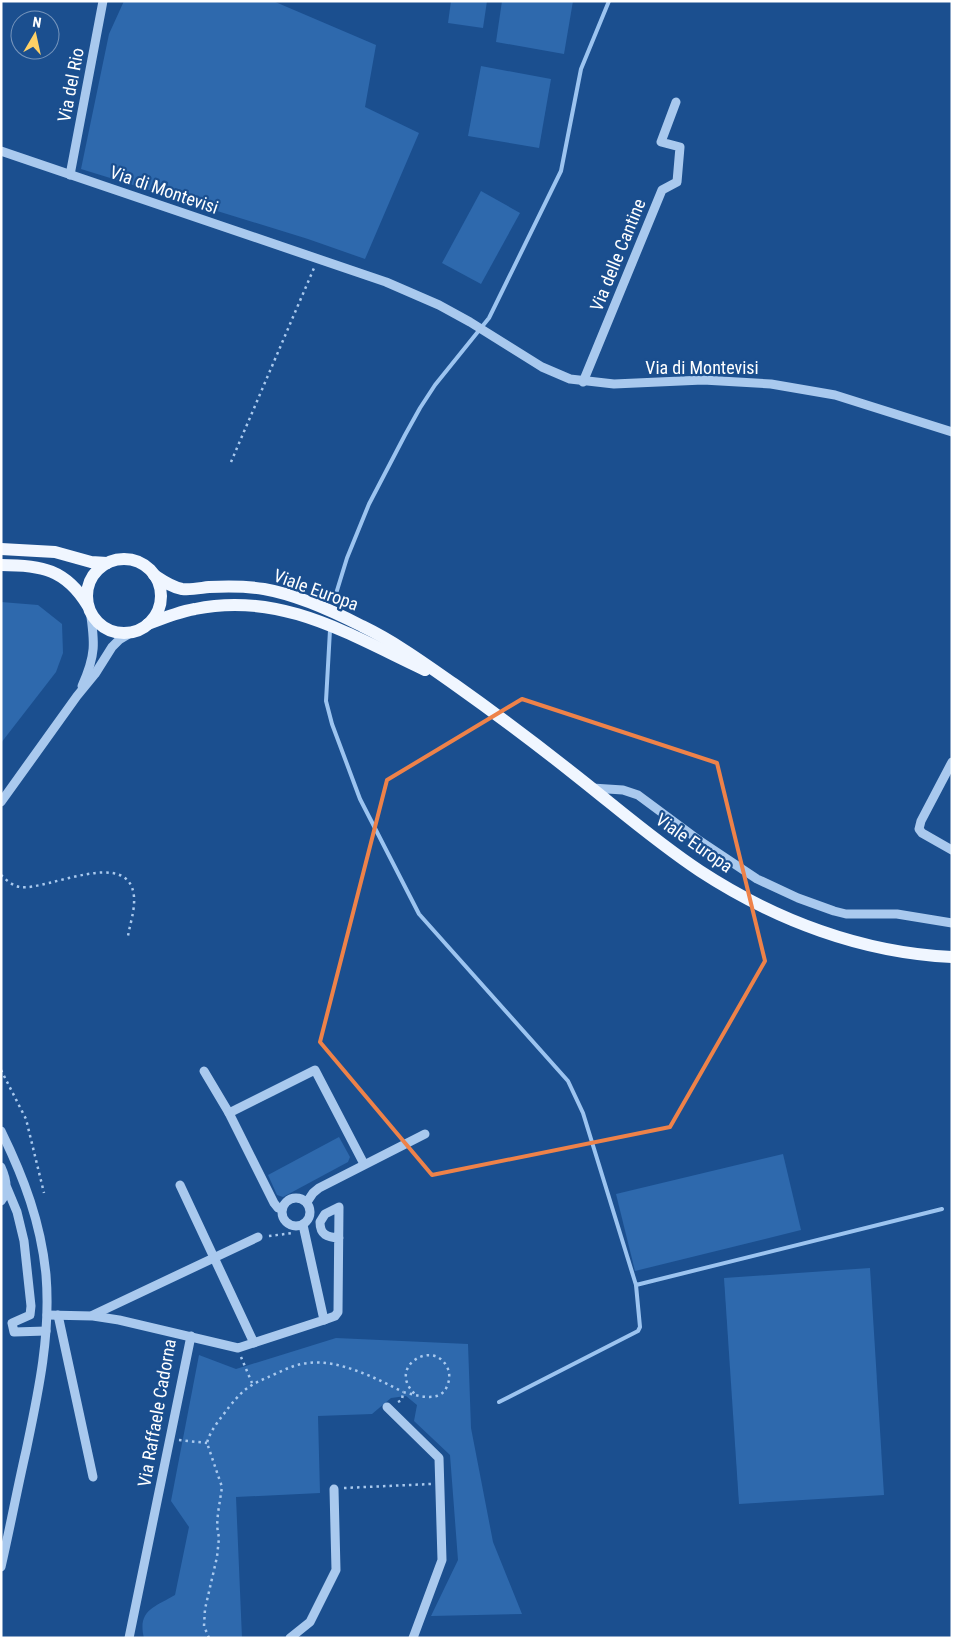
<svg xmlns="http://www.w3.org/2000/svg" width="953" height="1639" viewBox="0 0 953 1639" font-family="'Roboto Condensed',sans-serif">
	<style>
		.green { fill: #2e69ad }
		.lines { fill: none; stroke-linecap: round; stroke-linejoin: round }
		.stream { stroke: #9cc4f0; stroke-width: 4 }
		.path { stroke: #a9c9ee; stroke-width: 2.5; stroke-dasharray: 2.5 4; stroke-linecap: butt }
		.minor { stroke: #a9c9ee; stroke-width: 9 }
		.major { stroke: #f0f6ff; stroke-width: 12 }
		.marked { fill: none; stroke: #ee8249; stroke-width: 4; stroke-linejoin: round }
		.labels { text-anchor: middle; stroke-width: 4.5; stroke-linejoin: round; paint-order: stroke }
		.street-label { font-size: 18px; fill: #fff; stroke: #1b4f8f }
	</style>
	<rect width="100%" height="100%" fill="#1b4f8f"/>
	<!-- green -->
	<g class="green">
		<path d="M 124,1 L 273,1 L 376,45 L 365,107 L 419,133 L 365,259 L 308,239 L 81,169 L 109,34 Z"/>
		<path d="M 451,1 L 487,1 L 483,28 L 448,23 Z"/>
		<path d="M 502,1 L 573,1 L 564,54 L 496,42 Z"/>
		<path d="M 481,66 L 551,79 L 539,148 L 468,136 Z"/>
		<path d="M 481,191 L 520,213 L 481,284 L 442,263 Z"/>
		<path d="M 1,602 L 38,605 L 62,624 L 63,653 L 56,672 L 1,743 Z"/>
		<path d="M 339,1137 L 350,1157 L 348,1162 L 283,1197 L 277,1195 L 268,1175 Z"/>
		<path d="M 783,1154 L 801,1230 L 635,1271 L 616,1194 Z"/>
		<path d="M 870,1268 L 884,1495 L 739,1504 L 724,1278 Z"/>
		<path d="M 336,1338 L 468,1344 L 471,1428 L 493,1542 L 522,1614 L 431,1616 L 458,1560 L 450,1455 L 414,1421 L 417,1405 L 406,1396 L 391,1398 L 372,1414 L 318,1416 L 320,1493 L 236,1497 L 242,1638 L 144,1638 C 137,1610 155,1607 175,1595 L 189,1527 L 171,1501 L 199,1355 L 236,1369 Z"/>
	</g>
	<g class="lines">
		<!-- stream -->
		<g class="stream">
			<path d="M 335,597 L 347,558 L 369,504 L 405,435 L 420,408 L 435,385 L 489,318 L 561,171 L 581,69 L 609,1"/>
			<path d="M 330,630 L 326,701 L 332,724 L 360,799 L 419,914 L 568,1081 L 583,1113 L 636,1285 L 942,1209"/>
			<path d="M 499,1402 L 638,1331 L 640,1327 L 636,1285"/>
		</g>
		<!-- path -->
		<g class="path">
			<path d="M 231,462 L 314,268"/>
			<path d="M 1,875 C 6,880 13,886 20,887 C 47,891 130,846 134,897 C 135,910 130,924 128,936"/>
			<path d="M 1,1070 L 26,1119 L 44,1193"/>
			<path d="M 269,1236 L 293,1233"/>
			<path d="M 241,1357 L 252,1383"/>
			<path d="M 398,1402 L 402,1400 L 403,1392 C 416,1395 441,1404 447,1386 C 450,1380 450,1372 447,1367 C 433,1338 384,1368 417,1396"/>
			<path d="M 179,1440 L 207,1443"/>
			<path d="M 344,1488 L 431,1484"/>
			<path d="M 209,1638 L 204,1626 L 205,1609 L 217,1557 L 219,1538 L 217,1526 L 218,1513 L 222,1487 L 207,1443 C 210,1430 222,1417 229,1407 C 247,1385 251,1385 275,1374 C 286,1369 296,1364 308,1363 C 338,1359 376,1378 403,1392"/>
		</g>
		<!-- minor -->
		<g class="minor">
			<path d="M 1,151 L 386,282 L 439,305 L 470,322 L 542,367 L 570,379 L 614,384 L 703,380 L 771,384 L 835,395 L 952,432"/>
			<path d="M 70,175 L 103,1"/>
			<path d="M 583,382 L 662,190 L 677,182 L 680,147 L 661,142 L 676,102"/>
			<path d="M 82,686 C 96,655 95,643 90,610"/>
			<path d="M 952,762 L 921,821 L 919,829 L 922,833 L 952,850"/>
			<path d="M 592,788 L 623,790 L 638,795 L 700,841 L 757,879 L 798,898 L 834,911 L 846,914 L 897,914 L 952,923"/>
			<path d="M 1,802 L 77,696 L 95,674 L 112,647 L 119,640 L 134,631"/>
			<path d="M 204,1071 L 229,1113"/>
			<path d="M 1,1131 C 24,1178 41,1223 46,1275 C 51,1335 38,1394 26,1451 C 17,1490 10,1528 1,1567"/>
			<path d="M 1,1167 C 6,1178 10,1191 1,1201"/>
			<path d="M 180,1185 L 254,1343"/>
			<path d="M 7,1188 L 17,1212 L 24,1241 L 31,1306 L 30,1315 L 12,1323 L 14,1332 L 46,1331"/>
			<circle cx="296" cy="1212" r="14"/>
			<path d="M 307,1202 L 313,1193 L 319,1188 L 425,1134"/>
			<path d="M 282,1209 L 278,1208 L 274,1203 L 229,1113 L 315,1070 L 364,1164"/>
			<path d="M 47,1315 L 93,1316 L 119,1320 L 238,1348 L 324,1320 L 303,1225"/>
			<path d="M 58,1315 L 93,1477"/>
			<path d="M 93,1315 L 258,1237"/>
			<path d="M 324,1320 L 335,1316 L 338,1312 L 339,1207 L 325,1214 L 320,1222 C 320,1235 327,1237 339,1238"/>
			<path d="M 387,1407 L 439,1458 L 442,1560 L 413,1638"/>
			<path d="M 129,1638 L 191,1336"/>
			<path d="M 290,1638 L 310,1622 L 336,1570 L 334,1489"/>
		</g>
		<!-- major -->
		<g class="major">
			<path d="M 1,549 L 55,552 L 91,562 L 107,563"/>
			<circle cx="124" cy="596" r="37"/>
			<path d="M 1,565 C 41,565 66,569 88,606"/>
			<path d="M 154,575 C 163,581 171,587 182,589 C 191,590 200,588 209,587 C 228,586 246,586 264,589 C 298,595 331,610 362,626 C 395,642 424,663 454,684 C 495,713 535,743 574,774 C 616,807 656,842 700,871 C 775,920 862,953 952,957"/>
			<path d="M 148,624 C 163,618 178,612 195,609 C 281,591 350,635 425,670"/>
		</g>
	</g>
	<!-- marked area -->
	<path class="marked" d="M 522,699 L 717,763 L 765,961 L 670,1127 L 432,1175 L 320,1042 L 387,780 Z"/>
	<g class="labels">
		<!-- street labels -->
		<g class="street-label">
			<text transform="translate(71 85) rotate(-79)" y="6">Via del Rio</text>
			<text transform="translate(164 190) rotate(19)" y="6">Via di Montevisi</text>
			<text transform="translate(618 255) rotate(-68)" y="6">Via delle Cantine</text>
			<text x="702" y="374">Via di Montevisi</text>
			<text transform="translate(316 590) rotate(20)" y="6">Viale Europa</text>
			<text transform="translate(694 843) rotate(35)" y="6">Viale Europa</text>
			<text transform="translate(157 1413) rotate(-80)" y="6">Via Raffaele Cadorna</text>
		</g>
	</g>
	<!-- border -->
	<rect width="953" height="1639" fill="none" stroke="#ffffff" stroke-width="5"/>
	<!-- north arrow -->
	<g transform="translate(35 35) rotate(9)"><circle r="24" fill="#1b4f8f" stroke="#7695bc"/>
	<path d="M0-4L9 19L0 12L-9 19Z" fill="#ffd166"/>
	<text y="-8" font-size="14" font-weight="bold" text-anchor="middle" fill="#ffffff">N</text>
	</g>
</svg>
